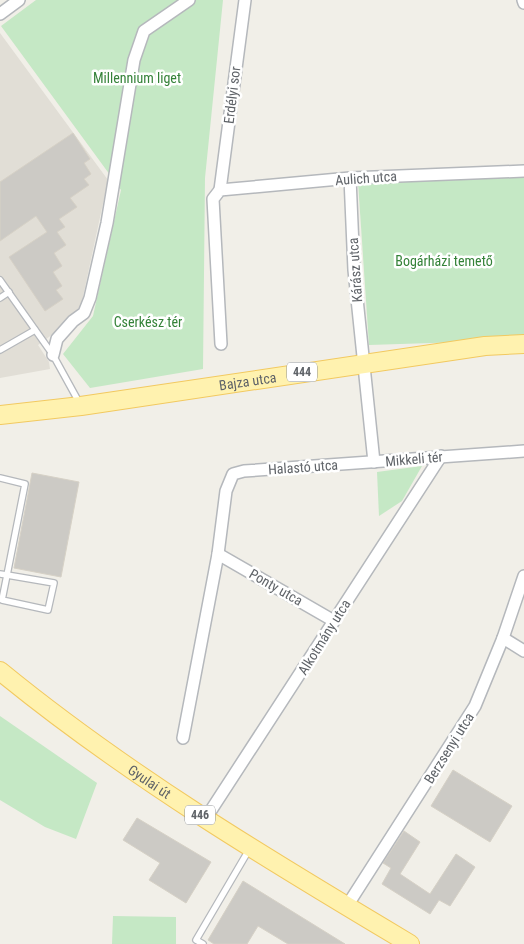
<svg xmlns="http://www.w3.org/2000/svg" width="524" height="944" viewBox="0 0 524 944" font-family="'Roboto Condensed',sans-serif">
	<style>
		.education { fill: #e1ded6 }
		.green { fill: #c5e8c5 }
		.building { fill: #cccac5; stroke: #d6d1c6 }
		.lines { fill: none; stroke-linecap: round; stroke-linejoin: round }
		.service-casing { stroke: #b5b8bc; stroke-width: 8 }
		.minor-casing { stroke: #b5b8bc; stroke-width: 14 }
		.primary-casing { stroke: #f2c960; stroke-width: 20 }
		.service { stroke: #fff; stroke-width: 5.5 }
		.minor { stroke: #fff; stroke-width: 11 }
		.primary { stroke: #fff2af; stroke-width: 18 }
		.labels { text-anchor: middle; stroke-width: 5; stroke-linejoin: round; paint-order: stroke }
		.shield { fill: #fff; stroke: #8f9295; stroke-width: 1 }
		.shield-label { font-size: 12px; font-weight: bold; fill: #5f6368 }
		.park-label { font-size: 14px; fill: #348238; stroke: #fff }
		.street-label { font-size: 14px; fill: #5f6368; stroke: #fff }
	</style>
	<rect width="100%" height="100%" fill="#f1efe8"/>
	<!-- education -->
	<path class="education" d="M 0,33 L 108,180 L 81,306 L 53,334 L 38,345 L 49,362 L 50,369 L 0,378 Z"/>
	<!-- green -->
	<g class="green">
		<path d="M 36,0 L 223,0 L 205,178 L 203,369 L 90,388 L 63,354 L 93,316 L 121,190 L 1,26 Z"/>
		<path d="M 524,176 L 524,340 L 369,345 L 358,182 Z"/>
		<path d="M 422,466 L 402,501 L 379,516 L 377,472 Z"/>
		<path d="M 0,716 L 97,783 L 76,839 L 45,827 L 0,800 Z"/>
		<path d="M 113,916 L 176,917 L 176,944 L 112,944 Z"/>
	</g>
	<!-- building -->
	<g class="building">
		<path d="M 73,133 L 90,159 L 84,163 L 91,174 L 84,179 L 89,185 L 70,198 L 77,207 L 59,219 L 65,227 L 57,232 L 66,245 L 54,253 L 62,266 L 53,272 L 62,286 L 56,290 L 63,299 L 45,311 L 9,257 L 47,232 L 36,216 L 0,241 L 0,182 Z"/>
		<path d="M 32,473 L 79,482 L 61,577 L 14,568 Z"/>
		<path d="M 453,770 L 512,806 L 490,842 L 431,806 Z"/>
		<path d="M 137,818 L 211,862 L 186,903 L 149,880 L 160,863 L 123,840 Z"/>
		<path d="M 404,831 L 420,842 L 400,874 L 430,894 L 456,854 L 475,867 L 450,906 L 439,900 L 430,914 L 382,884 L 391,868 L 383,863 Z"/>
		<path d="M 243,881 L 345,944 L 288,944 L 258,926 L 247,944 L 214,944 L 208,940 Z"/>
	</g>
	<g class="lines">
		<!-- service casing -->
		<g class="service-casing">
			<g id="service">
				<path d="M 0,280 L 53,355 L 80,404"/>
				<path d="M 0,298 L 9,292"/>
				<path d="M 0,350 L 35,330"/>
				<path d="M 0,478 L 25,484 L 7,575 L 0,574"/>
				<path d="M 7,575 L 54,583 L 48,610 L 2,600 Z"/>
				<path d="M 203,944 L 196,940 L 250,848"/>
			</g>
		</g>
		<!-- minor casing -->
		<g class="minor-casing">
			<g id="minor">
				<path d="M 523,0 L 524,3"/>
				<path d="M 0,14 L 19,0"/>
				<path d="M 350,178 L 354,270 L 374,462"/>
				<path d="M 220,190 L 245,0"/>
				<path d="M 221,344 L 213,199 L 220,190 L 350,178 L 524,171"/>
				<path d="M 53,355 L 57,339 L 73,321 L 84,313 L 90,298 L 107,223 L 134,60 L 144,31 L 189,0"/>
				<path d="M 218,554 L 334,621"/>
				<path d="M 503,638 L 524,651"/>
				<path d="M 183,738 L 218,554 L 226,491 L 233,474 L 244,471 L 524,451"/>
				<path d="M 206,818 L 441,456"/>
				<path d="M 347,906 L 475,706 L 503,638 L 524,576"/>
			</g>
		</g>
		<!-- primary casing -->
		<g class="primary-casing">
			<g id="primary">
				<path id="s1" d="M 0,415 L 81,406 L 485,346 L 524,344"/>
				<path id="s2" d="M 0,671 C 127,775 269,860 410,944"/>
			</g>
		</g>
		<!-- service -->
		<use href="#service" class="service"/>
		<!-- minor -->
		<use href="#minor" class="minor"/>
		<!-- primary -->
		<use href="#primary" class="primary"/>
	</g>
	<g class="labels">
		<!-- shield labels -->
		<g class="shield">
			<rect x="287" y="362.5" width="30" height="19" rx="4"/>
			<rect x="185" y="805.5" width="30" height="19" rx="4"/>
		</g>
		<g class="shield-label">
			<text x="302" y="376">444</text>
			<text x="200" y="819">446</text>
		</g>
		<!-- park labels -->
		<g class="park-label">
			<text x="137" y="83">Millennium liget</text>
			<text x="444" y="266">Bogárházi temető</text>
			<text x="148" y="327">Cserkész tér</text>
		</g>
		<!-- street labels -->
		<g class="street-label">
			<text transform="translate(232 95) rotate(-83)" y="5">Erdélyi sor</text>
			<text transform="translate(366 178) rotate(-4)" y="5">Aulich utca</text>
			<text transform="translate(355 270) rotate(-94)" y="5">Kárász utca</text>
			<text dy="5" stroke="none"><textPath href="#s1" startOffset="250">Bajza utca</textPath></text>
			<text transform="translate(414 459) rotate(-5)" y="5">Mikkeli tér</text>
			<text transform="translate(303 467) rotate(-4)" y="5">Halastó utca</text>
			<text transform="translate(276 587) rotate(30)" y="5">Ponty utca</text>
			<text transform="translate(324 637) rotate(-58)" y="5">Alkotmány utca</text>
			<text transform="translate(449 748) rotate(-58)" y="5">Berzsenyi utca</text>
			<text dy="5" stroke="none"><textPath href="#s2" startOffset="186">Gyulai út</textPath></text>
		</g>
	</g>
</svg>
